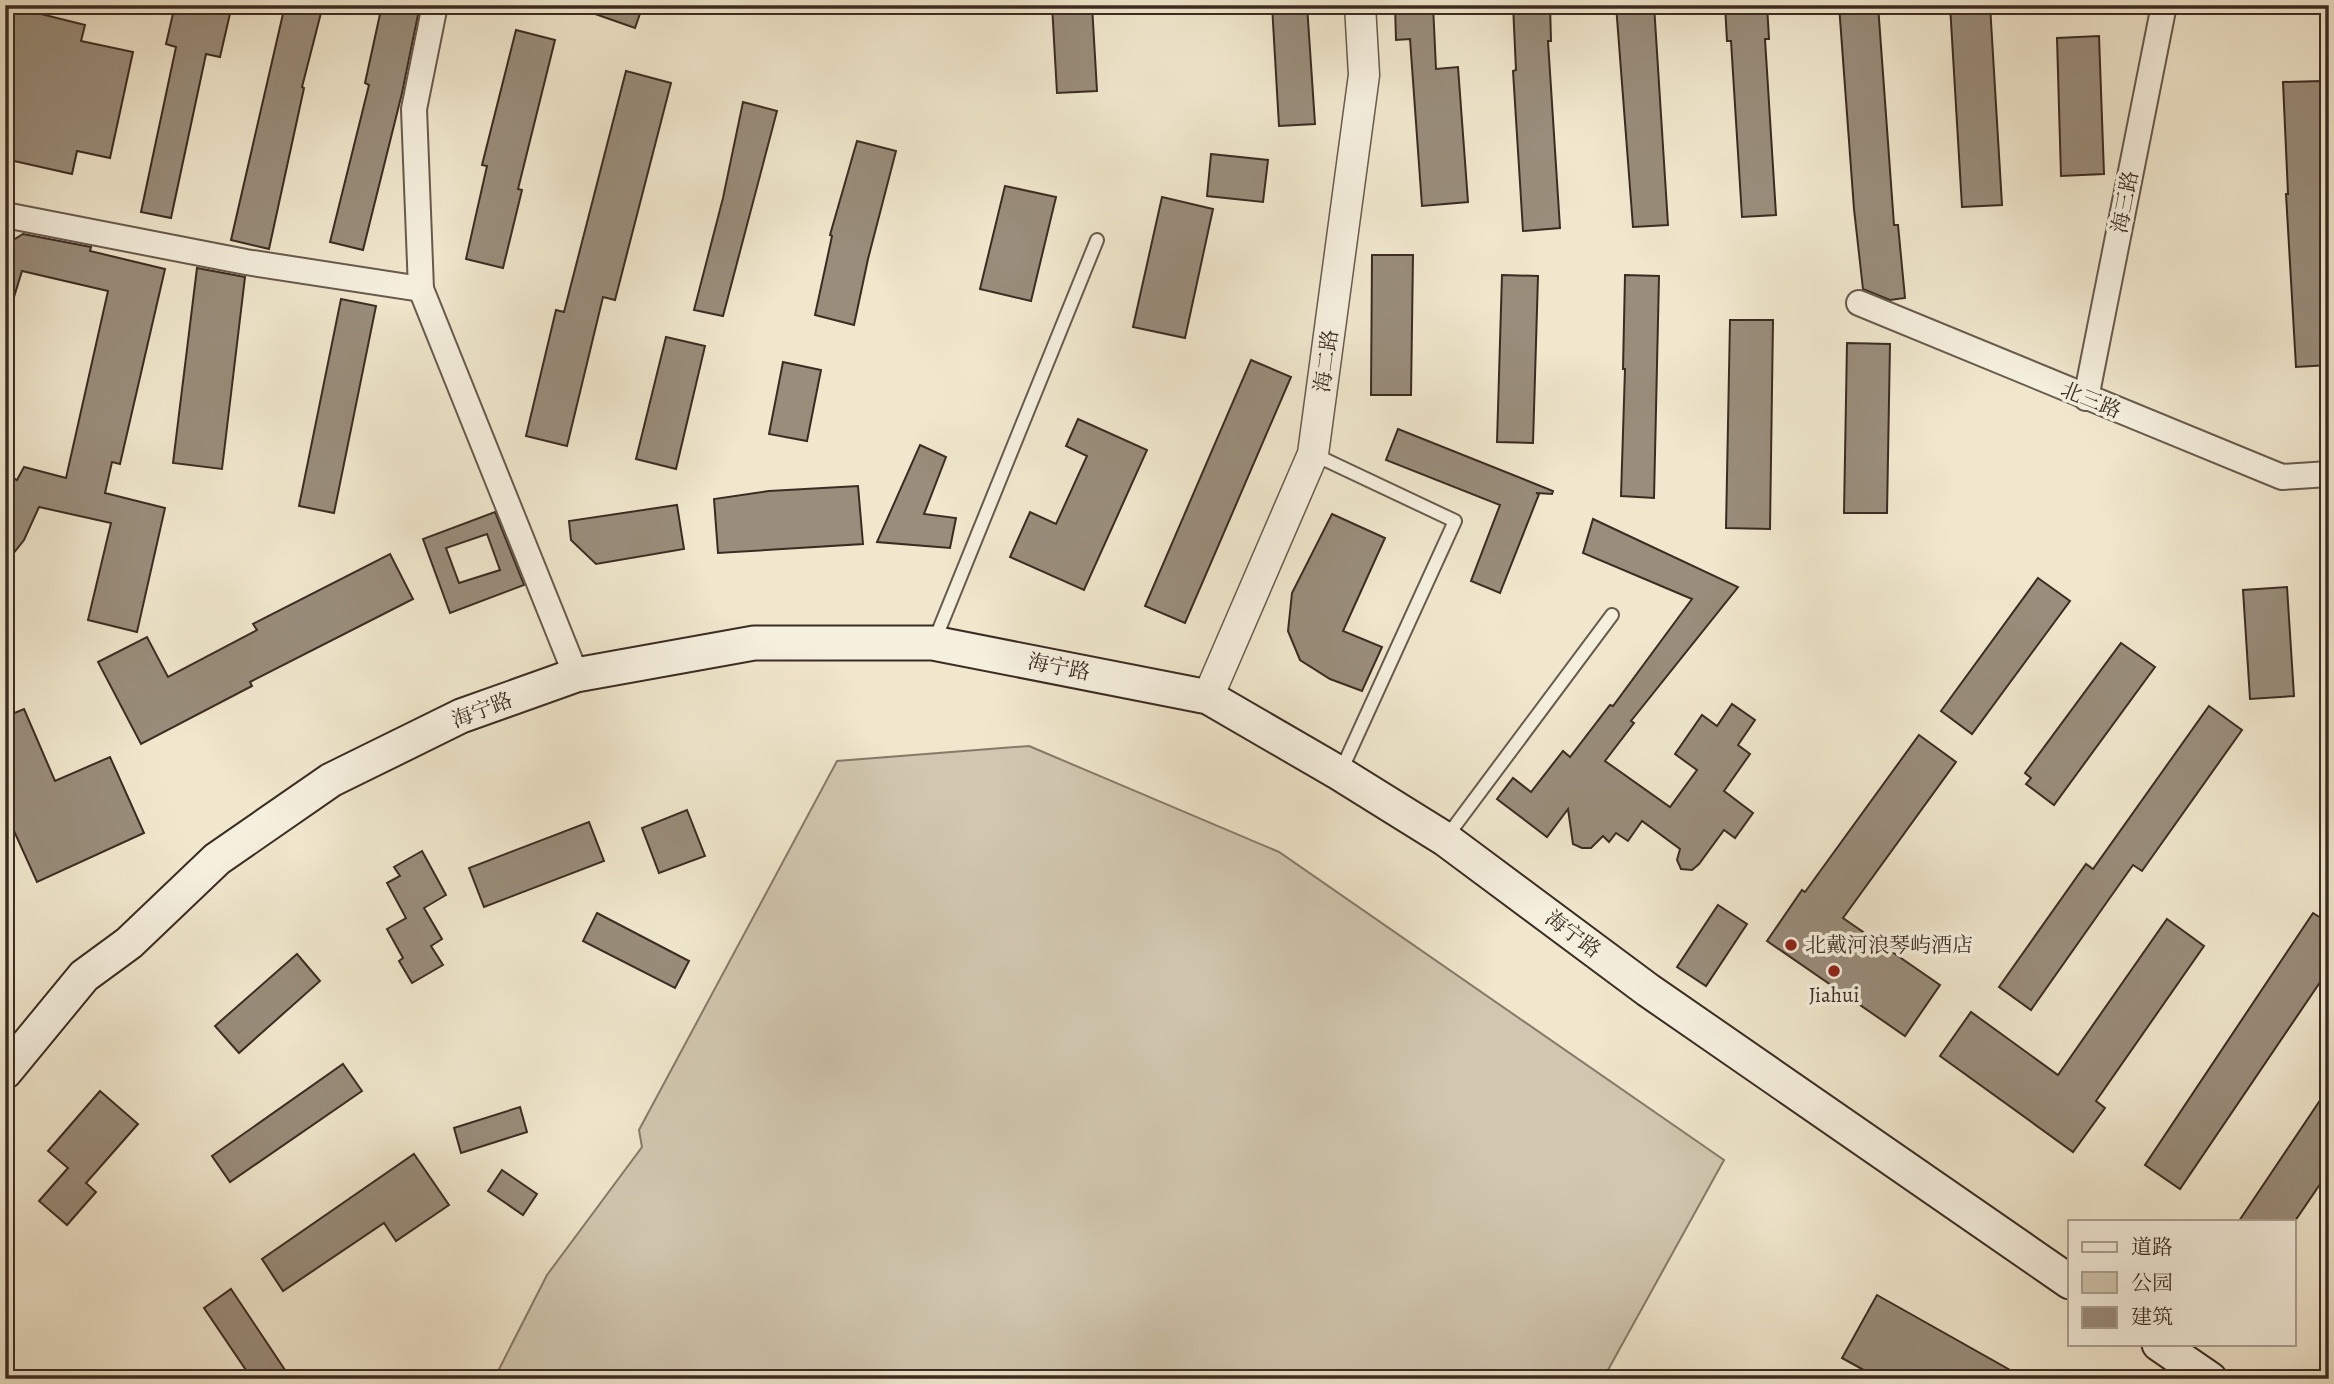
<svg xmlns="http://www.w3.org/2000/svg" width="2334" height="1384" viewBox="0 0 2334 1384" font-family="Alegreya,'Noto Serif SC',serif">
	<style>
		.green { fill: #d1c7b0; stroke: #867a69; stroke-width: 2 }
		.building { fill: #998d7b; stroke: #3b2c22; stroke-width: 2; fill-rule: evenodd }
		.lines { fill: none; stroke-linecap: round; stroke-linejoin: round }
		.service-casing { stroke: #685b4d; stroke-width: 16 }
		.minor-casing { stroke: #685b4d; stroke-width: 28 }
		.tertiary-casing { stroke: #685b4d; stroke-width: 33 }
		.secondary-casing { stroke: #3b2c22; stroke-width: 37 }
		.service { stroke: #f5efde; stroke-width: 12 }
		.minor { stroke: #f5efde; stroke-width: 24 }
		.tertiary { stroke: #f5efde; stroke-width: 30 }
		.secondary { stroke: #f5efde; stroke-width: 33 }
		.poi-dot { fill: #8f2418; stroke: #f5efde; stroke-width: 2.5 }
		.labels { text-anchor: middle; stroke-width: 7; stroke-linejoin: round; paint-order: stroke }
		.street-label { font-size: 21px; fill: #3b2c22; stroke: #f5efde }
		.poi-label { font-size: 21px; fill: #3b2c22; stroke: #f5efde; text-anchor: start }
	</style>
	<rect width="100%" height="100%" fill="#f0e7cd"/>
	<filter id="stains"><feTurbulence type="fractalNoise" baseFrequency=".00286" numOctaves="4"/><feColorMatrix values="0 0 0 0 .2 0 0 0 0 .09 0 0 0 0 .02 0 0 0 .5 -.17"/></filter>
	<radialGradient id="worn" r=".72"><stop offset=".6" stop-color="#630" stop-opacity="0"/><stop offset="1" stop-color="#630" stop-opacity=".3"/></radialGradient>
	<!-- green -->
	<path class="green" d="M 1029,746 L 1279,852 L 1724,1160 L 1603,1379 L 494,1379 L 547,1275 L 642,1147 L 639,1130 L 837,761 Z"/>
	<!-- building -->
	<g class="building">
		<path d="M 5,5 L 85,25 L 81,41 L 133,52 L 110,158 L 77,151 L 72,174 L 5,159 Z"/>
		<path d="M 175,5 L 232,5 L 220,57 L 206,54 L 171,218 L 141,212 L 176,47 L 166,44 Z"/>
		<path d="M 285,5 L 323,5 L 302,87 L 304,88 L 269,249 L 231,240 Z"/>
		<path d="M 382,5 L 420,5 L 402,93 L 363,250 L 330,242 L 369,85 L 365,83 Z"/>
		<path d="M 578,5 L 643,5 L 635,28 L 578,8 Z"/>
		<path d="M 1052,5 L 1092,5 L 1097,91 L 1057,93 Z"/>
		<path d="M 1272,5 L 1307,5 L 1315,124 L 1279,126 Z"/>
		<path d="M 1395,5 L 1433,5 L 1436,69 L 1458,67 L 1468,202 L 1422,206 L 1410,39 L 1396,40 Z"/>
		<path d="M 1513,5 L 1550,5 L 1551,41 L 1548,41 L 1560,228 L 1523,231 L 1513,71 L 1516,70 Z"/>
		<path d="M 1616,5 L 1654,5 L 1668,225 L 1633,227 Z"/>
		<path d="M 1725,5 L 1767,5 L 1769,39 L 1765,39 L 1776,215 L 1742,217 L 1731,41 L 1727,41 Z"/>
		<path d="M 1839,5 L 1878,5 L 1894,225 L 1898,225 L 1905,298 L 1890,300 L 1863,289 L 1854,209 Z"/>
		<path d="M 1950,5 L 1990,5 L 2002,205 L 1962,207 Z"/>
		<path d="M 516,30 L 555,40 L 518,189 L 522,190 L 503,268 L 466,259 L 487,166 L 482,165 Z"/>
		<path d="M 2099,36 L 2104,174 L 2061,176 L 2057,38 Z"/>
		<path d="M 626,71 L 671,83 L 615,300 L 603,297 L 567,446 L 526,436 L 556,310 L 564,312 Z"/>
		<path d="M 2321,81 L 2329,268 L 2329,365 L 2296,367 L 2286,194 L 2288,194 L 2283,82 Z"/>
		<path d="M 743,102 L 777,111 L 723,316 L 694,310 L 723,198 Z"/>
		<path d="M 857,141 L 896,151 L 868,259 L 854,325 L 815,315 L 832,236 L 830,235 Z"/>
		<path d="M 1211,154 L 1268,160 L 1263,202 L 1207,196 Z"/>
		<path d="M 1005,186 L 1056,197 L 1031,301 L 980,289 Z"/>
		<path d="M 1162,197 L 1213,209 L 1185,338 L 1133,327 Z"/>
		<path d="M 23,234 L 91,247 L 90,251 L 165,269 L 120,464 L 112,462 L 105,493 L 165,508 L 137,632 L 88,620 L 111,523 L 39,507 L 24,540 L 5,564 L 5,473 L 17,480 L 24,467 L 66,478 L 108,291 L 22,271 L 10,310 L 5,310 L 5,245 Z"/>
		<path d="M 1372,255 L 1413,255 L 1411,395 L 1371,395 Z"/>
		<path d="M 197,268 L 245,277 L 222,469 L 173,463 Z"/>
		<path d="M 1502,275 L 1538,276 L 1533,443 L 1497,442 Z"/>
		<path d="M 1625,275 L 1659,276 L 1654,498 L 1621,496 L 1625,369 L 1623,369 Z"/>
		<path d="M 341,299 L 376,306 L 334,513 L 299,506 Z"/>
		<path d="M 1730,320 L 1773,320 L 1770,529 L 1726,528 Z"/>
		<path d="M 666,337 L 705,346 L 676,469 L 636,459 Z"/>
		<path d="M 1847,343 L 1890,344 L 1887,513 L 1844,513 Z"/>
		<path d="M 1251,360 L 1291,377 L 1185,623 L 1145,606 Z"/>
		<path d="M 783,362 L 821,370 L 807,441 L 769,434 Z"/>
		<path d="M 1078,419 L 1147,450 L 1084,590 L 1010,557 L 1030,512 L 1056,524 L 1087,456 L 1066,446 Z"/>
		<path d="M 1398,429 L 1553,491 L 1552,494 L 1536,493 L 1539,494 L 1500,593 L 1471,581 L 1500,505 L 1386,460 Z"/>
		<path d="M 920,445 L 946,457 L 924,514 L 956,518 L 950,548 L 877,542 Z"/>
		<path d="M 858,486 L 863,544 L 718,553 L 714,499 L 769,491 Z"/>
		<path d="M 677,505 L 684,549 L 596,564 L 571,540 L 569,521 Z"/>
		<path d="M 495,512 L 524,585 L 450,613 L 423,539 ZM 487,534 L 500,570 L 459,583 L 446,548 Z"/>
		<path d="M 1332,514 L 1385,538 L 1343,631 L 1382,647 L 1362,691 L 1330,679 L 1300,660 L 1288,631 L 1292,593 Z"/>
		<path d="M 1593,519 L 1738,587 L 1631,721 L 1634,723 L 1605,761 L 1670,807 L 1697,770 L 1675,754 L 1702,715 L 1717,726 L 1732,704 L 1755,720 L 1738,745 L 1750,754 L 1724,791 L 1753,813 L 1735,838 L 1724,830 L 1699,864 L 1692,870 L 1681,869 L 1677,860 L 1680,849 L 1642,821 L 1628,841 L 1616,833 L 1609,842 L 1603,836 L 1591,848 L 1582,848 L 1573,844 L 1568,809 L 1547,837 L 1497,799 L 1513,778 L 1531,792 L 1563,751 L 1570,757 L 1610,705 L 1613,706 L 1692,599 L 1583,553 Z"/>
		<path d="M 390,554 L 413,599 L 250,682 L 252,686 L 141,744 L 98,662 L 147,637 L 168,677 L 257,630 L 253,624 Z"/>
		<path d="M 2038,578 L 2070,601 L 1972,734 L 1941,711 Z"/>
		<path d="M 2287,587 L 2294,696 L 2250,699 L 2243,590 Z"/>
		<path d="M 2121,643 L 2155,667 L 2054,805 L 2026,784 L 2031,778 L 2025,773 Z"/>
		<path d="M 2209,706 L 2242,730 L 2142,871 L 2133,865 L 2031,1010 L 1999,987 L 2086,864 L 2093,869 Z"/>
		<path d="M 24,709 L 55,781 L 110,757 L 144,833 L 37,882 L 5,811 L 5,717 Z"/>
		<path d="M 1919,735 L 1956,762 L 1843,918 L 1940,985 L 1905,1036 L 1767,941 L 1802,890 L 1805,892 Z"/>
		<path d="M 687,810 L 705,856 L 659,873 L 642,828 Z"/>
		<path d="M 589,822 L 604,861 L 484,907 L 469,868 Z"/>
		<path d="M 422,851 L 446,895 L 424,908 L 442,939 L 431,946 L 443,965 L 412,983 L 399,961 L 403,958 L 387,929 L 406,918 L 387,883 L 400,876 L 394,867 Z"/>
		<path d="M 1718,905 L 1747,924 L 1706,986 L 1677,967 Z"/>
		<path d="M 597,913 L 689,961 L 675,988 L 583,941 Z"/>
		<path d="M 2313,913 L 2329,923 L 2329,969 L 2180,1189 L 2145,1165 Z"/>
		<path d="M 2167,919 L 2204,946 L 2096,1101 L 2105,1108 L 2073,1152 L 1940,1056 L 1971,1012 L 2058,1075 Z"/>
		<path d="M 297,954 L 320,981 L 239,1053 L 215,1026 Z"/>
		<path d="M 343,1064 L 362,1091 L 230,1182 L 212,1156 Z"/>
		<path d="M 2329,1087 L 2329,1171 L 2295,1221 L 2239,1221 Z"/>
		<path d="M 100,1091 L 138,1124 L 86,1183 L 96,1192 L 67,1225 L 39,1201 L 68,1168 L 48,1151 Z"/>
		<path d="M 520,1107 L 527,1132 L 461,1153 L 454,1128 Z"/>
		<path d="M 414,1154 L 449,1205 L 396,1241 L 384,1223 L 283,1291 L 262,1259 Z"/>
		<path d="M 502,1170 L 537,1194 L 523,1215 L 488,1191 Z"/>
		<path d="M 231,1289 L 291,1379 L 252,1379 L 204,1308 Z"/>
		<path d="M 1877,1295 L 2026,1379 L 1899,1379 L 1886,1372 L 1882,1379 L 1880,1379 L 1842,1358 Z"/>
	</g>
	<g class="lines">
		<!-- service casing -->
		<g class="service-casing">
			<g id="service">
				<path d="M 1313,454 L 1455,521 L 1340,773"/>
				<path d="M 934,642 L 1097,240"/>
				<path d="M 1445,839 L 1612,615"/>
			</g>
		</g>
		<!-- minor casing -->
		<g class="minor-casing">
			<g id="minor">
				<path d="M 435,5 L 414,109 L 421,289 L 576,675"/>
				<path d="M 5,215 L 246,262 L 421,289"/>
				<path d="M 1859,303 L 2282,477 L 2329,474"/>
				<path d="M 2086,398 L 2164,5"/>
			</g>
		</g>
		<!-- tertiary casing -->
		<g class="tertiary-casing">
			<path id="tertiary" d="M 1208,697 L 1313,454 L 1364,75 L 1360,5"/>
		</g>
		<!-- secondary casing -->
		<g class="secondary-casing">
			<g id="secondary">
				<path d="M 5,1072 L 84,976 L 129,943 L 217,859 L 331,780 L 461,716 L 576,675 L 754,643 L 933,643 L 1208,697 L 1339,773 L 1445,839 L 1648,990 L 2070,1282"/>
				<path d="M 2159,1344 L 2210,1379"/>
			</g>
		</g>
		<!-- service -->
		<use href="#service" class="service"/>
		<!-- minor -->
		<use href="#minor" class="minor"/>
		<!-- tertiary -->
		<use href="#tertiary" class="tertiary"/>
		<!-- secondary -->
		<use href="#secondary" class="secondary"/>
	</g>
	<!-- markers -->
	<g class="poi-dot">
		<circle cx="1791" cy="945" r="7"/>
		<circle cx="1834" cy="971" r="7"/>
	</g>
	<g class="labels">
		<!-- street labels -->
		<g class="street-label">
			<text transform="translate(2125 202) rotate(-79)" y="7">海三路</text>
			<text transform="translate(1326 361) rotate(-82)" y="7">海二路</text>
			<text transform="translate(2091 400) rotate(22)" y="7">北三路</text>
			<text transform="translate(1059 667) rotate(11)" y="7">海宁路</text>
			<text transform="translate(482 710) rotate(-21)" y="7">海宁路</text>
			<text transform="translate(1573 934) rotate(37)" y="7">海宁路</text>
		</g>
		<!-- poi labels -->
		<g class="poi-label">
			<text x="1805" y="952">北戴河浪琴屿酒店</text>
			<text x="1834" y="1002" text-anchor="middle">Jiahui</text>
		</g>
	</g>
	<!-- margin -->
	<rect width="2334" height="1384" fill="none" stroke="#f0e7cd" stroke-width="28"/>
	<rect x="7" y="7" width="2320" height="1370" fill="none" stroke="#3b2c22" stroke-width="3.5"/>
	<rect x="14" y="14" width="2306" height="1356" fill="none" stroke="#3b2c22" stroke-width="2"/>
	<!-- legend -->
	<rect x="2068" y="1220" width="228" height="126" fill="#f5efde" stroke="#aba193" stroke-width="2"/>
	<rect x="2082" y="1242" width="35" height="10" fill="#f5efde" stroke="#aba193" stroke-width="2"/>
	<text x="2131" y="1254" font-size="21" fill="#3b2c22">道路</text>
	<rect x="2082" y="1272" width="35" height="21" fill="#d1c7b0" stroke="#aba193" stroke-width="2"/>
	<text x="2131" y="1290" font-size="21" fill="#3b2c22">公园</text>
	<rect x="2082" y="1307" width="35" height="21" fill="#998d7b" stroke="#aba193" stroke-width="2"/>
	<text x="2131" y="1324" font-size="21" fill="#3b2c22">建筑</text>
	<rect width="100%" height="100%" filter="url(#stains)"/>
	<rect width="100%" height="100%" fill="url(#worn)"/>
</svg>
